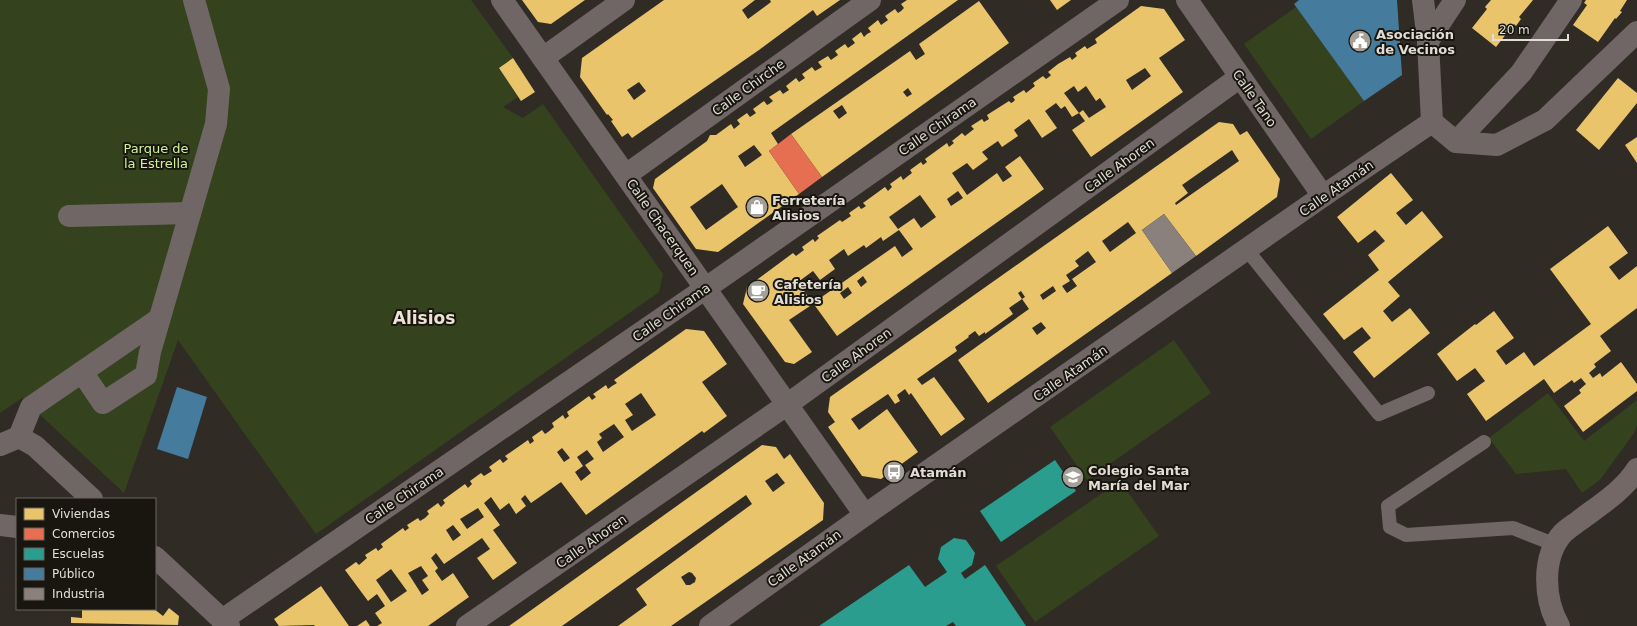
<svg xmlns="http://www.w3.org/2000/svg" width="1637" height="626" viewBox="0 0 1637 626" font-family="'DejaVu Sans',sans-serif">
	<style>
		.green { fill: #35421e }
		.homes { fill: #e9c46a; fill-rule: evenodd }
		.shops { fill: #e76f51 }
		.schools { fill: #2a9d8f }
		.public { fill: #457b9d }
		.industry { fill: #8a817c }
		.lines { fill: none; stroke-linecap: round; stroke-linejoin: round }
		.service { stroke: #716666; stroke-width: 14 }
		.pedestrian { stroke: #716666; stroke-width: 22 }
		.minor { stroke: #716666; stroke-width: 22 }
		.secondary { stroke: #736866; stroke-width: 22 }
		.labels { text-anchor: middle; stroke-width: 4; stroke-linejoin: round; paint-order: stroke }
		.poi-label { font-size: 13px; font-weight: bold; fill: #e2ded6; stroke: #191610; text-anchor: start }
		.street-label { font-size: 13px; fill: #e2ded6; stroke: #191610 }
		.park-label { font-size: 13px; fill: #cdf299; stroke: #191610 }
		.district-label { font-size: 17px; font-weight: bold; fill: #ece3d3; stroke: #191610 }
	</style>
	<rect width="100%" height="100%" fill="#302c25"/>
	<!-- green -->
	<g class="green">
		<path d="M 0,0 L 471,0 L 513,58 L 499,68 L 518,97 L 503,107 L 523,118 L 543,104 L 663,274 L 659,292 L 316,534 L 178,340 L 124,493 L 22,398 L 0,413 Z"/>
		<path d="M 1296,7 L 1364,101 L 1311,139 L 1244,44 Z"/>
		<path d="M 1174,340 L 1211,393 L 1087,480 L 1050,427 Z"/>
		<path d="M 1548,393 L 1584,441 L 1637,400 L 1637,425 L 1634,433 L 1600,480 L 1582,493 L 1566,469 L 1516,474 L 1489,438 Z"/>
		<path d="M 1120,481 L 1159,536 L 1035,622 L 996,566 Z"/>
	</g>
	<!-- homes -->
	<g class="homes">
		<path d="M 522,0 L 585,0 L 551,24 L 538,22 Z"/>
		<path d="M 664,0 L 755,0 L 742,10 L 748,19 L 771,2 L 770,0 L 840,0 L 817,16 L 813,10 L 759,50 L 632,138 L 628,133 L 622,137 L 611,121 L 613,120 L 608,114 L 607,115 L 580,77 L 582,58 ZM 639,82 L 646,91 L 634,100 L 627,90 Z"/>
		<path d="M 907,0 L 958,0 L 771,133 L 778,144 L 769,151 L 799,194 L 718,252 L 696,249 L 653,188 L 655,179 L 707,141 L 710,135 L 716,135 L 731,124 L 734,129 L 740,124 L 737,120 L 747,113 L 750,117 L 756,113 L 753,109 L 764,101 L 767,105 L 769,104 L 773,101 L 769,97 L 780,90 L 783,94 L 789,90 L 786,86 L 796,78 L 799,82 L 805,78 L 802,74 L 812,67 L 815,71 L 822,67 L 818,62 L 828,56 L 831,60 L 838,55 L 835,51 L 845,44 L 848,48 L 855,43 L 852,39 L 861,32 L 864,37 L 867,34 L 871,32 L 868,28 L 878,20 L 881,25 L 888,20 L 885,16 L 895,9 L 898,13 L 901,11 L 904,8 L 901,4 ZM 754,145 L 762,155 L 745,167 L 738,156 ZM 722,184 L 738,207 L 706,230 L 690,207 Z"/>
		<path d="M 1050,0 L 1071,0 L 1057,10 Z"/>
		<path d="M 1491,0 L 1533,0 L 1519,17 L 1521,19 L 1516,26 L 1514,24 L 1496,47 L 1472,28 L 1487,9 L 1485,7 Z"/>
		<path d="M 1586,0 L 1627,0 L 1620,11 L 1622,12 L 1616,19 L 1615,18 L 1598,42 L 1573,25 L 1587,5 L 1584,3 Z"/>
		<path d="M 979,1 L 1009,43 L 822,177 L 791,134 L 910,51 L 916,60 L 925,54 L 919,44 ZM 908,88 L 912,94 L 907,97 L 903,92 ZM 842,105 L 847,113 L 839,119 L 833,111 Z"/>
		<path d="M 1141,6 L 1164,9 L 1185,40 L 1159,58 L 1183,92 L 1091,157 L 1072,130 L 1085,121 L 1079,113 L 1072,117 L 1065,106 L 1061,109 L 1056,103 L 1045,111 L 1057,128 L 1042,138 L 1029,119 L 1014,130 L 1018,136 L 1002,147 L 998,141 L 982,152 L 988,159 L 973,170 L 967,163 L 952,173 L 967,195 L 997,173 L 1003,182 L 1012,176 L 1005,167 L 1020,156 L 1044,189 L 837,336 L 813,303 L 895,246 L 902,257 L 913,249 L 899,230 L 883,241 L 881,237 L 866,248 L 864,245 L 848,256 L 844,249 L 829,260 L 835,269 L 820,280 L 813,271 L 798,282 L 813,304 L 789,320 L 812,352 L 794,364 L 785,362 L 743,304 L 747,287 L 793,253 L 796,256 L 804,250 L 802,247 L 813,239 L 815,242 L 819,238 L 817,236 L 840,220 L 842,222 L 851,216 L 849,213 L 859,206 L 861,209 L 863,208 L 866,206 L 863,203 L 885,187 L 888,191 L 892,187 L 890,184 L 901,176 L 903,180 L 908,176 L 912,173 L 910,170 L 921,162 L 923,165 L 927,162 L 925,159 L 947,143 L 949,147 L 954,143 L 952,141 L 962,133 L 965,136 L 974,129 L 971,126 L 982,119 L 984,122 L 989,119 L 987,115 L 1009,101 L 1011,103 L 1013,102 L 1015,100 L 1013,97 L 1024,90 L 1026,93 L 1035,86 L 1033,83 L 1043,76 L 1046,79 L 1049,77 L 1051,75 L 1048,72 L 1058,64 L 1070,57 L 1072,60 L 1077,56 L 1075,53 L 1085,46 L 1087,49 L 1097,43 L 1095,39 ZM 1145,68 L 1151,76 L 1132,90 L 1126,80 ZM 1074,86 L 1078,92 L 1086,86 L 1096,101 L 1100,98 L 1106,107 L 1089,118 L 1083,110 L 1079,113 L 1064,93 ZM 958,191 L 963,198 L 951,206 L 947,199 ZM 920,195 L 936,217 L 921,228 L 914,218 L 898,229 L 889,217 ZM 863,276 L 867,282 L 861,287 L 857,281 ZM 848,287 L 852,293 L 844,299 L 840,293 Z"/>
		<path d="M 513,58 L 535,92 L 521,101 L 499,68 Z"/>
		<path d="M 1618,78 L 1637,93 L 1637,103 L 1599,150 L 1576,130 Z"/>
		<path d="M 1219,122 L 1233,124 L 1240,135 L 1247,131 L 1280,179 L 1277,197 L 1196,256 L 1164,214 L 1142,230 L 1172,273 L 988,403 L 958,360 L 1029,309 L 1022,299 L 1025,297 L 1021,291 L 1018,293 L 1022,299 L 1009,308 L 1013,314 L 985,334 L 985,332 L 979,336 L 975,331 L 968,336 L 969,337 L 955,347 L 957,351 L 917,379 L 922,385 L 934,377 L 965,419 L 941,436 L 911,393 L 909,395 L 905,389 L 897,395 L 900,401 L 895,404 L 888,394 L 851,419 L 859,430 L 887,409 L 918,452 L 881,479 L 862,476 L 828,427 L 835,422 L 828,412 L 830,397 ZM 1232,150 L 1239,161 L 1176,205 L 1175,203 L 1188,193 L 1182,185 ZM 1128,222 L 1136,233 L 1110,252 L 1102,241 ZM 1088,251 L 1096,262 L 1072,279 L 1077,286 L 1067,293 L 1062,286 L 1070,281 L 1066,275 L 1079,266 L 1075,261 ZM 1053,286 L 1056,291 L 1043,300 L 1040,295 ZM 1041,322 L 1046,328 L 1037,335 L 1032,328 Z"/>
		<path d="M 1637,137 L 1637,163 L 1625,145 Z"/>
		<path d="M 1391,173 L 1413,200 L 1396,213 L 1406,225 L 1422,211 L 1443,237 L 1388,282 L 1400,296 L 1383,311 L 1392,322 L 1410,308 L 1430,333 L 1374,378 L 1353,352 L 1371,338 L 1362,327 L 1344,340 L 1323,314 L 1379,270 L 1368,255 L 1385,241 L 1378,233 L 1375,230 L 1358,243 L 1337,217 Z"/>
		<path d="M 1608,226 L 1628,253 L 1609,267 L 1619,280 L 1637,266 L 1637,308 L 1600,336 L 1611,351 L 1594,364 L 1596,367 L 1589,373 L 1593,378 L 1600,373 L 1602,377 L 1621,362 L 1637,384 L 1637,391 L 1583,432 L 1564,406 L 1581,393 L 1579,390 L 1586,384 L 1581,378 L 1574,383 L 1572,380 L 1554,393 L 1544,379 L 1486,421 L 1467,394 L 1485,381 L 1475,368 L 1457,381 L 1437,354 L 1475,324 L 1476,325 L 1494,311 L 1514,338 L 1496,351 L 1506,365 L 1524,352 L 1534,366 L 1591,324 L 1550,269 Z"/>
		<path d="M 686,329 L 704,331 L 727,364 L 702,382 L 727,416 L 704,433 L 702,431 L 586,515 L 561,482 L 531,503 L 525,495 L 521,499 L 526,506 L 516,514 L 509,503 L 500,510 L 491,497 L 484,503 L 500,525 L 493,530 L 517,563 L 493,580 L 477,558 L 490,549 L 482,538 L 444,564 L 436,553 L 431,558 L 438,568 L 435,571 L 442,581 L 453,573 L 469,597 L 428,626 L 377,626 L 382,623 L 375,613 L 385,606 L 377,594 L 368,601 L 345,570 L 356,562 L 359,565 L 367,558 L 365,555 L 376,548 L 378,551 L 383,547 L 381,544 L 403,528 L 405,531 L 409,528 L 407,525 L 418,518 L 420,521 L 425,518 L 429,514 L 427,511 L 438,503 L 441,507 L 445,503 L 443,500 L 465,484 L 468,488 L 472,484 L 470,481 L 481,473 L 484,476 L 492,471 L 489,467 L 500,459 L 503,463 L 508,459 L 505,456 L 528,440 L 530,444 L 534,441 L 532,437 L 542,430 L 545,434 L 548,432 L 554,427 L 552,423 L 563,415 L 565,419 L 569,416 L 567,412 L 589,396 L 592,400 L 596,397 L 593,394 L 606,385 L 608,389 L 612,386 L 617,383 L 614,380 ZM 641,393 L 656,415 L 632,431 L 625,420 L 633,415 L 625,404 ZM 614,424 L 624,437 L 603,452 L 597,442 L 602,438 L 599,434 ZM 562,448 L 570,458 L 564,462 L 557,452 ZM 587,450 L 594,459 L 585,465 L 591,473 L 581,481 L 575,472 L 583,466 L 577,457 ZM 478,508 L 484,517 L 467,529 L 460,519 ZM 453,525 L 461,535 L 453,541 L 446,530 ZM 421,566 L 428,576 L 422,580 L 429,590 L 422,595 L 408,573 ZM 391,569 L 407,591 L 391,602 L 376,580 Z"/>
		<path d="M 762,445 L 776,447 L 784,459 L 790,454 L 824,503 L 823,520 L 671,626 L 618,626 L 647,605 L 636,589 L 752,504 L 746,495 L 562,626 L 509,626 ZM 777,473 L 785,483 L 773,492 L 765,481 ZM 689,572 L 692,573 L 696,578 L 695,582 L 690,585 L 686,585 L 681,577 Z"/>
		<path d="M 321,586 L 349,626 L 315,626 L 314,625 L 279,626 L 274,619 Z"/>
		<path d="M 169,608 L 179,616 L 178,625 L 71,623 L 71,617 L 82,618 L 82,609 L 154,609 L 163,616 Z"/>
		<path d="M 366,620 L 370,626 L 357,626 Z"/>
	</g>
	<!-- shops -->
	<path class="shops" d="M 791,134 L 822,177 L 799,194 L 769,151 Z"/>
	<!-- schools -->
	<g class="schools">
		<path d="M 1055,460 L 1076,491 L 1001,542 L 980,511 Z"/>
		<path d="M 954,538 L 966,540 L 975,553 L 972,565 L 961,573 L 965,579 L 985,565 L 1026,626 L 956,626 L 953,622 L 946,626 L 819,626 L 909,565 L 925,587 L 947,572 L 938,559 L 941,547 Z"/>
	</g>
	<!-- public -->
	<g class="public">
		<path d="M 1299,0 L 1397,0 L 1402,75 L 1364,101 L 1294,4 Z"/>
		<path d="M 177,387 L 207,397 L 188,459 L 157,449 Z"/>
	</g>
	<!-- industry -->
	<path class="industry" d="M 1164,214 L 1196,256 L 1172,273 L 1142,230 Z"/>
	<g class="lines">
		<!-- service -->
		<g class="service">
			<path d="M 1247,250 L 1379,414 L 1428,393"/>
			<path d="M 1484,442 L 1388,506 L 1390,527 L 1406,535 L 1513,528 L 1556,545"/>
		</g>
		<!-- pedestrian -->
		<g class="pedestrian">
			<path d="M 1456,142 L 1521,73 L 1571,0"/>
			<path d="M 69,216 L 190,213"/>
			<path d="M 82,372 L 103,403 L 146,375 L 150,352 L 216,124 L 219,89 L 194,0"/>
			<path d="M 19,437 L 31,407 L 159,319"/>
			<path d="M 0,525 L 17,527"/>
		</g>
		<!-- minor -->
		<g class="minor">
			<path d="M 502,0 L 865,515"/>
			<path d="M 1187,0 L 1323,196"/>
			<path d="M 1423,0 L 1428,41 L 1432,122 L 1456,142 L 1497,145 L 1545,120 L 1637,32"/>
			<path d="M 1428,41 L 1455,0"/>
			<path d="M 543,58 L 624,0"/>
			<path d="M 626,175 L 870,0"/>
			<path d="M 0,445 L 19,437 L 35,446 L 92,499"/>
			<path d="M 155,557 L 229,626"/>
			<path d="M 222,620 L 706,288 L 1118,0"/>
			<path d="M 467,626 L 788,404 L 1240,77"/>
			<path d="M 710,626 L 865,515 L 1323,196 L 1432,122"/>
		</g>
		<!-- secondary -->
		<path class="secondary" d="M 1559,626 C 1544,600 1541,557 1563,533 C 1568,528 1575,524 1580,520 C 1600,505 1624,490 1637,469"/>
	</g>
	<!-- icons -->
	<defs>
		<g id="civic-disc" transform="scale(1.15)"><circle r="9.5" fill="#a4a098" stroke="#191610"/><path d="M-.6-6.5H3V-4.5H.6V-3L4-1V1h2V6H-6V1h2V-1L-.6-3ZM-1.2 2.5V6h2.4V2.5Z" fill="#fff"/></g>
		<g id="shop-disc" transform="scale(1.15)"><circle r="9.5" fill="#a4a098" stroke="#191610"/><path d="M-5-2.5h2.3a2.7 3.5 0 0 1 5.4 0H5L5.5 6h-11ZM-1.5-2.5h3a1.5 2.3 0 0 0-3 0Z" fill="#fff"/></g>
		<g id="cafe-disc" transform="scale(1.15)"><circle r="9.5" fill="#a4a098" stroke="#191610"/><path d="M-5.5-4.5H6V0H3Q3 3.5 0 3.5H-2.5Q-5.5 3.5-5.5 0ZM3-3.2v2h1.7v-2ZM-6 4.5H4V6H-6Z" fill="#fff"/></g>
		<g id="bus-disc" transform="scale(1.15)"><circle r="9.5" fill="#a4a098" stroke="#191610"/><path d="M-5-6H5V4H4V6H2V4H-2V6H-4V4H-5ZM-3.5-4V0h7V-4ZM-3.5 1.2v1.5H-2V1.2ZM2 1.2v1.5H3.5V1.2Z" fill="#fff"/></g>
		<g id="school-disc" transform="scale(1.15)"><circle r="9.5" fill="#a4a098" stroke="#191610"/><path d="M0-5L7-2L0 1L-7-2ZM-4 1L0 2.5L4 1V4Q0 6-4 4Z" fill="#fff"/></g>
	</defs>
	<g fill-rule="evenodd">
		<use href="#civic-disc" x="1360" y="41"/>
		<use href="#shop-disc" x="757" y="207"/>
		<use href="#cafe-disc" x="758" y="291"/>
		<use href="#bus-disc" x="894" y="472"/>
		<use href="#school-disc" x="1073" y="477"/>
	</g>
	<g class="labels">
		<!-- poi labels -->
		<g class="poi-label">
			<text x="1376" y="39">Asociación<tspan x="1376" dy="15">de Vecinos</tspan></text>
			<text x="772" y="205">Ferretería<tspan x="772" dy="15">Alisios</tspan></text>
			<text x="774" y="289">Cafetería<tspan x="774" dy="15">Alisios</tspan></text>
			<text x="1088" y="475">Colegio Santa<tspan x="1088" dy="15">María del Mar</tspan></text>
			<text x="910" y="477">Atamán</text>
		</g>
		<!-- street labels -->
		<g class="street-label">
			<text transform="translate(748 87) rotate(-36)" y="5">Calle Chirche</text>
			<text transform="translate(1255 98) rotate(55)" y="5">Calle Tano</text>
			<text transform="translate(937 126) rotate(-35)" y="5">Calle Chirama</text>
			<text transform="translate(1119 165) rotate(-36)" y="5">Calle Ahoren</text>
			<text transform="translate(1336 188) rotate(-35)" y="5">Calle Atamán</text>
			<text transform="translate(663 227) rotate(55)" y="5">Calle Chacerquen</text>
			<text transform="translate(671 312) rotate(-35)" y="5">Calle Chirama</text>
			<text transform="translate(856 355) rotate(-36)" y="5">Calle Ahoren</text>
			<text transform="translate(1070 373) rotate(-35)" y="5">Calle Atamán</text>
			<text transform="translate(404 495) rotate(-34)" y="5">Calle Chirama</text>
			<text transform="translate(591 541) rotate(-35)" y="5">Calle Ahoren</text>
			<text transform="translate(804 558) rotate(-36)" y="5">Calle Atamán</text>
		</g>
		<!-- park labels -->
		<g class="park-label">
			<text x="156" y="153">Parque de<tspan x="156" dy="15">la Estrella</tspan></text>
		</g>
		<!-- district labels -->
		<g class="district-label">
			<text x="424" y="324">Alisios</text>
		</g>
	</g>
	<!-- legend -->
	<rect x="16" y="498" width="140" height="112" fill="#191610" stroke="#69665f"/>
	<rect x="24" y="508" width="20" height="12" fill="#e9c46a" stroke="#69665f"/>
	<text x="52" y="518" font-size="12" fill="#e2ded6">Viviendas</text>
	<rect x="24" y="528" width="20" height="12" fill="#e76f51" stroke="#69665f"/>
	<text x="52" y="538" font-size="12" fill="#e2ded6">Comercios</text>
	<rect x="24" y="548" width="20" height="12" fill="#2a9d8f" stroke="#69665f"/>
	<text x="52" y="558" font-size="12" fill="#e2ded6">Escuelas</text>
	<rect x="24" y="568" width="20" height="12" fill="#457b9d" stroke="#69665f"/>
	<text x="52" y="578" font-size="12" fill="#e2ded6">Público</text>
	<rect x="24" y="588" width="20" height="12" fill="#8a817c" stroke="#69665f"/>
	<text x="52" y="598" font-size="12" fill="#e2ded6">Industria</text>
	<!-- scale -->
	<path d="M1493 34v6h75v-6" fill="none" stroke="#e2ded6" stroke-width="2"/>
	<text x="1499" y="34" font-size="12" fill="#e2ded6" stroke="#191610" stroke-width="3" paint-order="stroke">20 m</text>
</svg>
